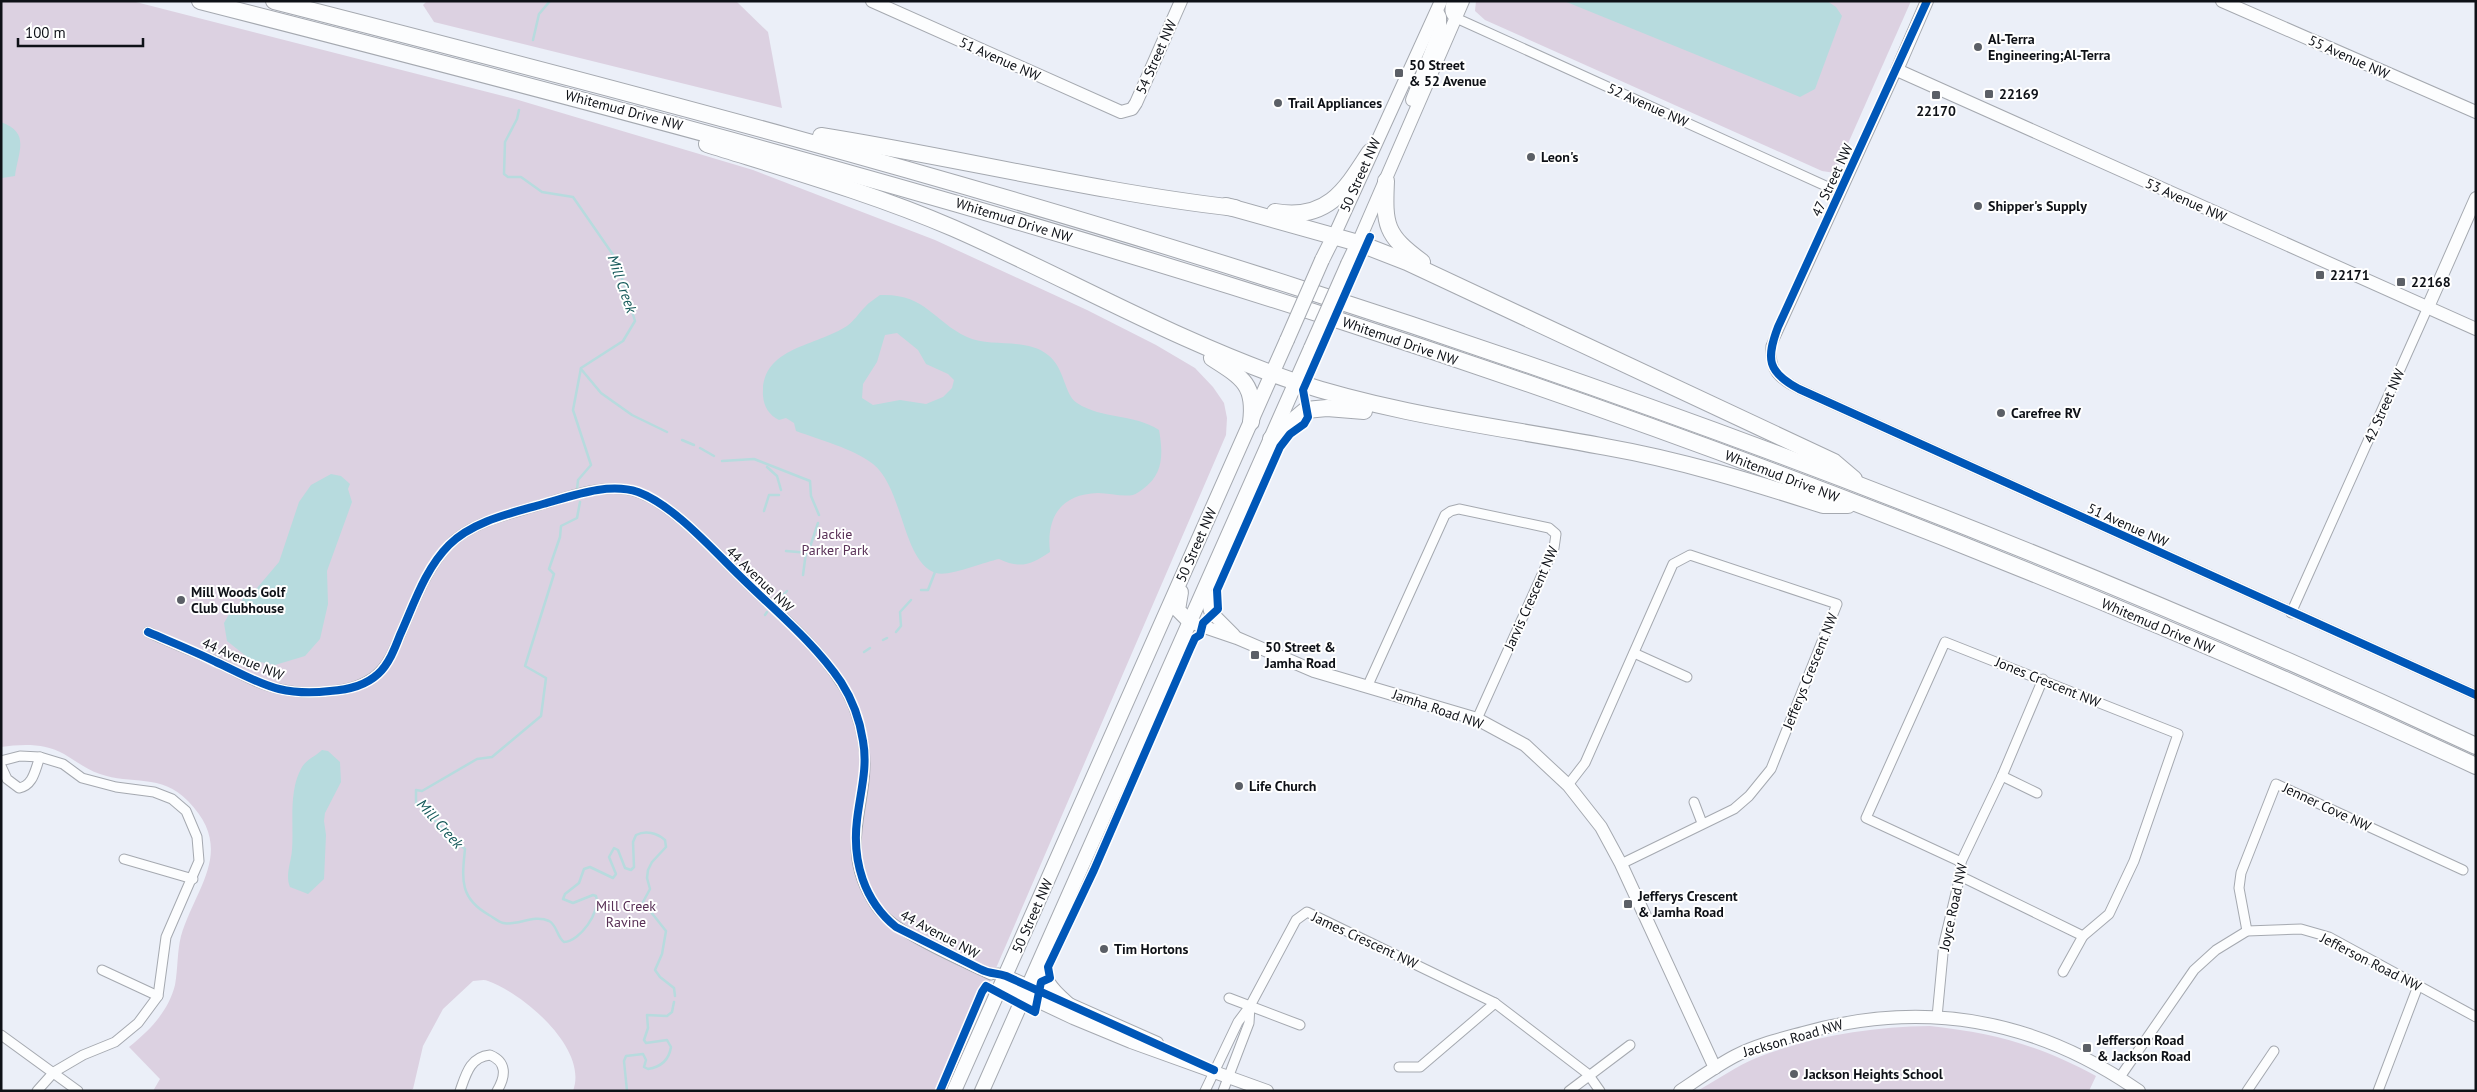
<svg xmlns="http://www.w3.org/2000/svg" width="2477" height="1092" viewBox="0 0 2477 1092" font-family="'PT Sans',sans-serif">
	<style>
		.green { fill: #dcd1e1 }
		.water { fill: #b7dbde; fill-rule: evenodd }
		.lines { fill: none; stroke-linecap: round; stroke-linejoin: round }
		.stream { stroke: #b7dbde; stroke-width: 2.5 }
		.street-casing { stroke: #a5a9b0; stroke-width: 11 }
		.secondary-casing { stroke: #a5a9b0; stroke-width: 14 }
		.primary-casing { stroke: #a5a9b0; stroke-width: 16 }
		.highway-casing { stroke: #a5a9b0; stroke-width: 18 }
		.street { stroke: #fcfdfe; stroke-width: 9 }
		.secondary { stroke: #fcfdfe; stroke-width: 12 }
		.primary { stroke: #fcfdfe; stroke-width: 14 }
		.highway { stroke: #fcfdfe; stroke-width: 16 }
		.primary-bridge-casing { stroke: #a5a9b0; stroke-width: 16; stroke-linecap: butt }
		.primary-bridge { stroke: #fcfdfe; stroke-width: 14 }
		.cycleway-casing { stroke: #fff; stroke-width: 11 }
		.cycleway { stroke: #0057b8; stroke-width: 8 }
		.poi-dot { fill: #5b5f66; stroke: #fff; stroke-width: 2 }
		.labels { text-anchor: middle; stroke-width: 4; stroke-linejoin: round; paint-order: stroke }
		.poi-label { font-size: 14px; font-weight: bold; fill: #0e1117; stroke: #fff; text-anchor: start }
		.street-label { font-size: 14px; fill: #0e1117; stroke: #fff }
		.park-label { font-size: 14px; fill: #583056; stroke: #fff }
		.water-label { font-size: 15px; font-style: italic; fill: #15595a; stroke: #fff }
	</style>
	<rect width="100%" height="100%" fill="#ebeff8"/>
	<!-- green -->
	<g class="green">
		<path d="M 1,1 L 132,1 L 515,99 L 753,170 L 935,240 L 1087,310 L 1156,345 L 1195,368 L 1213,387 L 1224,403 L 1227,418 L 1226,435 L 943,1091 L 573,1091 C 589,1049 523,993 488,981 C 484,979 478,981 473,981 L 443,1009 L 423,1046 L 413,1089 L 409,1091 L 153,1091 L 160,1079 L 129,1047 C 150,1030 168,1012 175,985 C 178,969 177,952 181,936 C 196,886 236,850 188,801 C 161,773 131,785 100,774 C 87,770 76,761 64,754 C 45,743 22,744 1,747 Z"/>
		<path d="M 427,1 L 736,1 L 768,32 L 782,108 L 434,22 L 423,5 Z"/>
		<path d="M 1476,1 L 1911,1 L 1835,173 L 1822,171 L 1485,20 L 1475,11 Z"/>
		<path d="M 1930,1026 C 1994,1033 2039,1045 2096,1076 L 2089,1091 L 1699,1090 C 1718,1079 1737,1066 1756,1058 C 1812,1036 1870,1027 1930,1026 Z"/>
	</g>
	<!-- water -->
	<g class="water">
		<path d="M 1564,1 L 1827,1 L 1836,7 L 1842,16 L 1815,89 L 1800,97 Z"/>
		<path d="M 1,122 C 31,133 18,152 15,176 L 2,178 Z"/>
		<path d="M 880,295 C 925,293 932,320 967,337 C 991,348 1026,337 1048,355 C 1065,368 1064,395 1077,403 C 1103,420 1133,413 1159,430 C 1163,453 1164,474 1143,489 C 1140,491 1136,494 1133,495 C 1122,497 1109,493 1098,493 C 1061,494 1046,517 1050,552 C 1031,565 1020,569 999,559 C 984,562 949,577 936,573 C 902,562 904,489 873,464 C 852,448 820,440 796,431 L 794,423 L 786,418 L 779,420 C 769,415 764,407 763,396 C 760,347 815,347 847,326 C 854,321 859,313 865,307 C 869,302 875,299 880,295 ZM 897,333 L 918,350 L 926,364 L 948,374 L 954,380 L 952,388 L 943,397 L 926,404 L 900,400 L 873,405 L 862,398 L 863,384 L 877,362 L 885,335 Z"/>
		<path d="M 331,474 L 341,476 L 350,484 L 348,489 L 352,502 L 327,571 L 328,604 L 320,639 L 305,656 L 275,665 L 251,660 L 227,641 L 224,623 L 232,609 L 238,606 L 245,596 L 257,588 L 279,562 L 299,502 L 311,485 Z"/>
		<path d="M 322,750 L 328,751 L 340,762 L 341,782 L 325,813 L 324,821 L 326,835 L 324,879 L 308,894 L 290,887 C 285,875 291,863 292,850 C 294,824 288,791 302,767 C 307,759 316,756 322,750 Z"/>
	</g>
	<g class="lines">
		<!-- stream -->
		<g class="stream">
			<path d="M 533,40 L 539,14 L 550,1"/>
			<path d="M 519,110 L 517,119 L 505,142 L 504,174 L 508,177 L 521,177 L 542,192 L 573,197 L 616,259 L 635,321 L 623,341 L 581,368 L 573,410 L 591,465 L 578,480 L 577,490"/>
			<path d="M 581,369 L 601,393 L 632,415 L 667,432"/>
			<path d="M 682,440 L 694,445"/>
			<path d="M 700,448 L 714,456"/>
			<path d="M 722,461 L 754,459 L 810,481 L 811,496 L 819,515"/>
			<path d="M 767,467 L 777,476 L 781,490"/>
			<path d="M 580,502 L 577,518 L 561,526 L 560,537 L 549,569 L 554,574 L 525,666 L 546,678 L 541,716 L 492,757 L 477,759 L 422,791 L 416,790 L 416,803 L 465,849 C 462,879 459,898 489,915 C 493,917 498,922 503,923 C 517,926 534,914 549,921 C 557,925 557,937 564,942 C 580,941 601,912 596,896 L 593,895 L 573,903 L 563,899 L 565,894 L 579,883 L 584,869 L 590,867 L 613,878 L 616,874 L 609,857 L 614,848 L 618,850 L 625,868 L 631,870 L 634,867 L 633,842 L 636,835 C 646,830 657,833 665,840 L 666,847 L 652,862 L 648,870 L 647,878 L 650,889 L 643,902 L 666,931 L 662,954 L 655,970 L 660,977 L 674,988 L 675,996"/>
			<path d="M 764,511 L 769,495 L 779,495"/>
			<path d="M 810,547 L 818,523"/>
			<path d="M 786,551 L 810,553"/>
			<path d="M 803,575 L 806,552"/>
			<path d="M 921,590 L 928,590 L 935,572"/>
			<path d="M 774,605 L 787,591"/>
			<path d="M 765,615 L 767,612"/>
			<path d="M 896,632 L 901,626 L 900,612 L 911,600"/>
			<path d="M 883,640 L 887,638"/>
			<path d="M 864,652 L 870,648"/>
			<path d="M 627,1091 L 624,1061 L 626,1056 L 643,1054 L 646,1060 L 644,1067 L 648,1069 C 661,1067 669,1060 671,1047 L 667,1040 L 646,1043 L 644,1040 L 648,1028 L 647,1015 L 667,1016 L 672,1012 L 674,1002"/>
		</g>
		<!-- street casing -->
		<g class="street-casing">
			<g id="street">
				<path d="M 1456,18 L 1839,192"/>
				<path d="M 1897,70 L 1771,346 C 1770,372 1777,377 1799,389 L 2476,695"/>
				<path d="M 2291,613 L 2428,307"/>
				<path d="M 148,632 C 171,643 195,652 217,662 C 237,672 259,685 280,689 C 296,693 313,693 330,691 C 347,690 362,686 376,675 C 389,664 395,647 401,633 C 414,603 426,569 449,545 C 471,522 510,514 540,505 C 569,496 606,482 637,492 C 675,505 717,555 747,583 C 779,614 817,645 841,683 C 852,699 860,722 863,741 C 874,802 834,843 875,905 C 892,932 960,960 991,975 L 998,973 L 1006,976"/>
				<path d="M 1634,653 L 1687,677"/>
				<path d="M 1368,685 L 1445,515 L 1451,511 L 1459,509 L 1549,528 L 1556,534 L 1554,548 L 1477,719"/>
				<path d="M 1,761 L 20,756 L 40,757 L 63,764 L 82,778 L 116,787 L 154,792 L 172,799 L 186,811 L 197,837 L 199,861 L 166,937 L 158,996 L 138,1023 L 115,1042 L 83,1055 L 54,1072 L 37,1091"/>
				<path d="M 1,766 L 7,779 L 19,788 C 34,785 35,769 40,757"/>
				<path d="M 2002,776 L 2037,793"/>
				<path d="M 1568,785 L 1585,763 L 1673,564 L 1690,555 L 1837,604 L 1771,769 L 1749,796 L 1734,809 L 1621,864"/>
				<path d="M 1694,802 L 1702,823"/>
				<path d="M 124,859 L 193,879"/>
				<path d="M 1961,862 L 1866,818 L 1945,642 L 2178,734 L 2134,861 L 2109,914 L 2083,936 L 2063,972"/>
				<path d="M 1960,876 L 2083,936"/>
				<path d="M 2247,931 L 2239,888 L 2241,873 L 2276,784 L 2463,870"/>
				<path d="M 102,970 L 158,996"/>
				<path d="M 1229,998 L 1300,1025"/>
				<path d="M 1937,1017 L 1944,943 L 1960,876 L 1961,862 L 2002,776 L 2043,679"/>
				<path d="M 1,1035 L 78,1091"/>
				<path d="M 1399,1067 L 1420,1067 L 1495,1003"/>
				<path d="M 2120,1077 L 2194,970 L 2216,950 L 2247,931 L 2301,929 L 2329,937 L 2476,1017"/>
				<path d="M 460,1091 C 466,1074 470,1057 490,1055 C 507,1062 506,1076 497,1091"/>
				<path d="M 1205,1091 L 1238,1022 L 1250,1006 L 1296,920 L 1307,912 L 1495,1003 L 1588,1074 L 1600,1091"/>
				<path d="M 1223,1091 L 1249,1023 L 1250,1006"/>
				<path d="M 1569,1091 L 1630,1045"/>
				<path d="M 2247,1091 L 2274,1051"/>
				<path d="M 2378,1091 L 2418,986"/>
			</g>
		</g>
		<!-- secondary casing -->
		<g class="secondary-casing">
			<g id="secondary">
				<path d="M 872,1 L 1121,112 L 1132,109 L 1136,103 L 1181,1"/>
				<path d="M 1453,1 C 1451,9 1450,13 1456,18"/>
				<path d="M 1927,1 L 1897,70 L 2476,329"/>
				<path d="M 2222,1 L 2476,112"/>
				<path d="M 1412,100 L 1440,29 L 1440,17 L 1437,11"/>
				<path d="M 1334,236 L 1441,1"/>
				<path d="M 1358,243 L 1463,1"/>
				<path d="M 2428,307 L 2476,198"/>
				<path d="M 1205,588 L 1210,611 L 1234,635"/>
				<path d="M 1190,622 L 1237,638 L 1314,671 L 1477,719 L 1525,745 L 1568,785 L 1601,827 L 1621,864 L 1715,1068"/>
				<path d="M 1006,976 L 1157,1043"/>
				<path d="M 1001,984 L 1073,1018 L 1131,1042 L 1267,1091"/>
				<path d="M 1680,1091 C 1698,1079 1716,1066 1735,1056 C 1756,1045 1781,1039 1803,1033 C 1924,999 2036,1019 2139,1091"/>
			</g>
		</g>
		<!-- primary casing -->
		<g class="primary-casing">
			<g id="primary">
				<path d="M 1322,260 L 1334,236"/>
				<path d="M 1348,264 L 1358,243"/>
				<path d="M 1181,592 L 1178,610 L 1190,622"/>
				<path d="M 1045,955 C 1042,982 1050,988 1069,1005"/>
				<path d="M 954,1091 L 1287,340"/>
				<path d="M 982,1091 L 1311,348"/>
			</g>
		</g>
		<!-- highway casing -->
		<g class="highway-casing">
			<g id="highway">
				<path d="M 200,1 C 579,98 957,197 1329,317 C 1720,443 2103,593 2476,766"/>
				<path d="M 274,1 C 618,89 962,179 1299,288 C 1700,417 2094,568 2476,746"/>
				<path d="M 821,136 C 959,158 1096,192 1235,208"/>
				<path d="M 707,144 C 790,170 874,194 953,228 C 1067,278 1176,341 1293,381 C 1395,415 1501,427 1606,447 C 1680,460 1752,482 1823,505 L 1848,505"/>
				<path d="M 1386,181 C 1384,225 1385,235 1422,262"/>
				<path d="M 1226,206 L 1358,243 L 1407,262 L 1834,462 L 1854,479"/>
				<path d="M 1275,212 C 1327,221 1345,191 1370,152"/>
				<path d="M 1212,358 C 1242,377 1256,385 1251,422"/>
				<path d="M 1271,439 L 1306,410 L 1327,408 L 1364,411"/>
			</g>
		</g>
		<!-- street -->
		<use href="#street" class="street"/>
		<!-- secondary -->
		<use href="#secondary" class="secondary"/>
		<!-- primary -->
		<use href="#primary" class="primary"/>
		<!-- highway -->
		<use href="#highway" class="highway"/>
		<!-- primary-bridge casing -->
		<g class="primary-bridge-casing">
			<g id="primary-bridge">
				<path d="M 1287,340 L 1322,260"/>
				<path d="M 1311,348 L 1348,264"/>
			</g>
		</g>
		<!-- primary-bridge -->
		<use href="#primary-bridge" class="primary-bridge"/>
		<!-- cycleway casing -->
		<g class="cycleway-casing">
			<g id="cycleway">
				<path d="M 1927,1 L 1778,327 C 1766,359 1767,372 1799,389 L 2476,695"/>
				<path d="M 148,632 C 171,642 194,651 216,662 C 236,671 258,684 279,689 C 296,693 314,693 330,691 C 347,690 365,686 378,674 C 389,664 395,648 400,635 C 414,604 425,569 449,545 C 473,521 512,513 543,504 C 572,496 608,482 638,492 C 676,506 717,555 747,583 C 779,614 816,645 841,682 C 852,699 860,721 863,741 C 868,768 860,793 857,820 C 852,861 864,901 896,927 L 980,969 C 991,975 996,972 1006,976 L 1214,1070"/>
				<path d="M 940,1091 L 982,992 L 986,986 L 1035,1012 L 1041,982 L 1050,978 L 1048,967 L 1094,870 L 1190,649 L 1195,638 L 1200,635 L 1203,623 L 1218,609 L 1217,590 L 1280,447 L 1290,434 L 1304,424 L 1308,417 L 1303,390 L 1370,237"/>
			</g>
		</g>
		<!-- cycleway -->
		<use href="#cycleway" class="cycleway"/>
	</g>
	<!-- markers -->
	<g class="poi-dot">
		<circle cx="1978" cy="47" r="5"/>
		<rect x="1394" y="68" width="10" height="10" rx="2.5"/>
		<rect x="1984" y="89" width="10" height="10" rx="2.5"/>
		<rect x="1931" y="90" width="10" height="10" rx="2.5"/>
		<circle cx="1278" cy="103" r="5"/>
		<circle cx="1531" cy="157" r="5"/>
		<circle cx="1978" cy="206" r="5"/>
		<rect x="2315" y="270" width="10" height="10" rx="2.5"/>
		<rect x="2396" y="277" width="10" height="10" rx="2.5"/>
		<circle cx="2001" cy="413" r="5"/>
		<circle cx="181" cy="600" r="5"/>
		<rect x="1250" y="650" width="10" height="10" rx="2.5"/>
		<circle cx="1239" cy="786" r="5"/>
		<rect x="1623" y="899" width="10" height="10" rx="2.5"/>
		<circle cx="1104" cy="949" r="5"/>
		<rect x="2082" y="1043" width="10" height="10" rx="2.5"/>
		<circle cx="1794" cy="1074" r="5"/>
	</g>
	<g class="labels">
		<!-- poi labels -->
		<g class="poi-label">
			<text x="1988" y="44">Al-Terra<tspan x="1988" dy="16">Engineering;Al-Terra</tspan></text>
			<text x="1409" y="70">50 Street<tspan x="1409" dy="16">&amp; 52 Avenue</tspan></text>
			<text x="1999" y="99">22169</text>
			<text x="1288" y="108">Trail Appliances</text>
			<text x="1936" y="116" text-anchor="middle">22170</text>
			<text x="1541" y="162">Leon's</text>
			<text x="1988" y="211">Shipper's Supply</text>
			<text x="2330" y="280">22171</text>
			<text x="2411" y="287">22168</text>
			<text x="2011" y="418">Carefree RV</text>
			<text x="191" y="597">Mill Woods Golf<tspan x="191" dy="16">Club Clubhouse</tspan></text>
			<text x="1265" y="652">50 Street &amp;<tspan x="1265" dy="16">Jamha Road</tspan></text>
			<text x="1249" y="791">Life Church</text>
			<text x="1638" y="901">Jefferys Crescent<tspan x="1638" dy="16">&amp; Jamha Road</tspan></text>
			<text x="1114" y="954">Tim Hortons</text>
			<text x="2097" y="1045">Jefferson Road<tspan x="2097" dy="16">&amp; Jackson Road</tspan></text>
			<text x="1804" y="1079">Jackson Heights School</text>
		</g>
		<!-- street labels -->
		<g class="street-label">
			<text transform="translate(1156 57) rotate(-66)" y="5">54 Street NW</text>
			<text transform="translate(2349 57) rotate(24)" y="5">55 Avenue NW</text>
			<text transform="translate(1000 59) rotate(24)" y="5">51 Avenue NW</text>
			<text transform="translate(1648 105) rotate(24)" y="5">52 Avenue NW</text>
			<text transform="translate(624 110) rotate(15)" y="5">Whitemud Drive NW</text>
			<text transform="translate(1360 175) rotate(-66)" y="5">50 Street NW</text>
			<text transform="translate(1832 180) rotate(-65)" y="5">47 Street NW</text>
			<text transform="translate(2186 200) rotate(24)" y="5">53 Avenue NW</text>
			<text transform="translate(1014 220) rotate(17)" y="5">Whitemud Drive NW</text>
			<text transform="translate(1400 341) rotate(19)" y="5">Whitemud Drive NW</text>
			<text transform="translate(2384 406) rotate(-66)" y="5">42 Street NW</text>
			<text transform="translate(1782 476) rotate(21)" y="5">Whitemud Drive NW</text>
			<text transform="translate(2128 525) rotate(24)" y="5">51 Avenue NW</text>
			<text transform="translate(1196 545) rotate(-66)" y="5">50 Street NW</text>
			<text transform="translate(760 579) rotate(44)" y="5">44 Avenue NW</text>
			<text transform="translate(1531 598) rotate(-66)" y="5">Jarvis Crescent NW</text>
			<text transform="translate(2158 626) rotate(23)" y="5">Whitemud Drive NW</text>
			<text transform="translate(243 659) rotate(23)" y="5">44 Avenue NW</text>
			<text transform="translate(1810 671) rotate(-68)" y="5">Jefferys Crescent NW</text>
			<text transform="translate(2048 682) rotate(22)" y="5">Jones Crescent NW</text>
			<text transform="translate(1438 709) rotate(19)" y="5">Jamha Road NW</text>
			<text transform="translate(2327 807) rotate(25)" y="5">Jenner Cove NW</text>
			<text transform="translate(1953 907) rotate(-78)" y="5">Joyce Road NW</text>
			<text transform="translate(1032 916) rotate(-66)" y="5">50 Street NW</text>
			<text transform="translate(940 934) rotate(28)" y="5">44 Avenue NW</text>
			<text transform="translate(1365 940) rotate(25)" y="5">James Crescent NW</text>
			<text transform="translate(2371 962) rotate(27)" y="5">Jefferson Road NW</text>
			<text transform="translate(1793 1038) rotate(-16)" y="5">Jackson Road NW</text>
		</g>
		<!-- park labels -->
		<g class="park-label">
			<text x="835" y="539">Jackie<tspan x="835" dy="16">Parker Park</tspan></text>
			<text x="626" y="911">Mill Creek<tspan x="626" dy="16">Ravine</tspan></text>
		</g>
		<!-- water labels -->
		<g class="water-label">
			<text transform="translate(622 284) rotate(71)" y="5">Mill Creek</text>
			<text transform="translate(440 824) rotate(48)" y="5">Mill Creek</text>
		</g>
	</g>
	<!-- border -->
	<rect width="2477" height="1092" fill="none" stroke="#0e1117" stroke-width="5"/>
	<!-- scale -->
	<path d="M18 38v8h125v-8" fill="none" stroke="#0e1117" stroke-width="2.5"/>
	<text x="25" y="38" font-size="15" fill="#0e1117" stroke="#ffffff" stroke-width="4" paint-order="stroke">100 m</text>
</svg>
